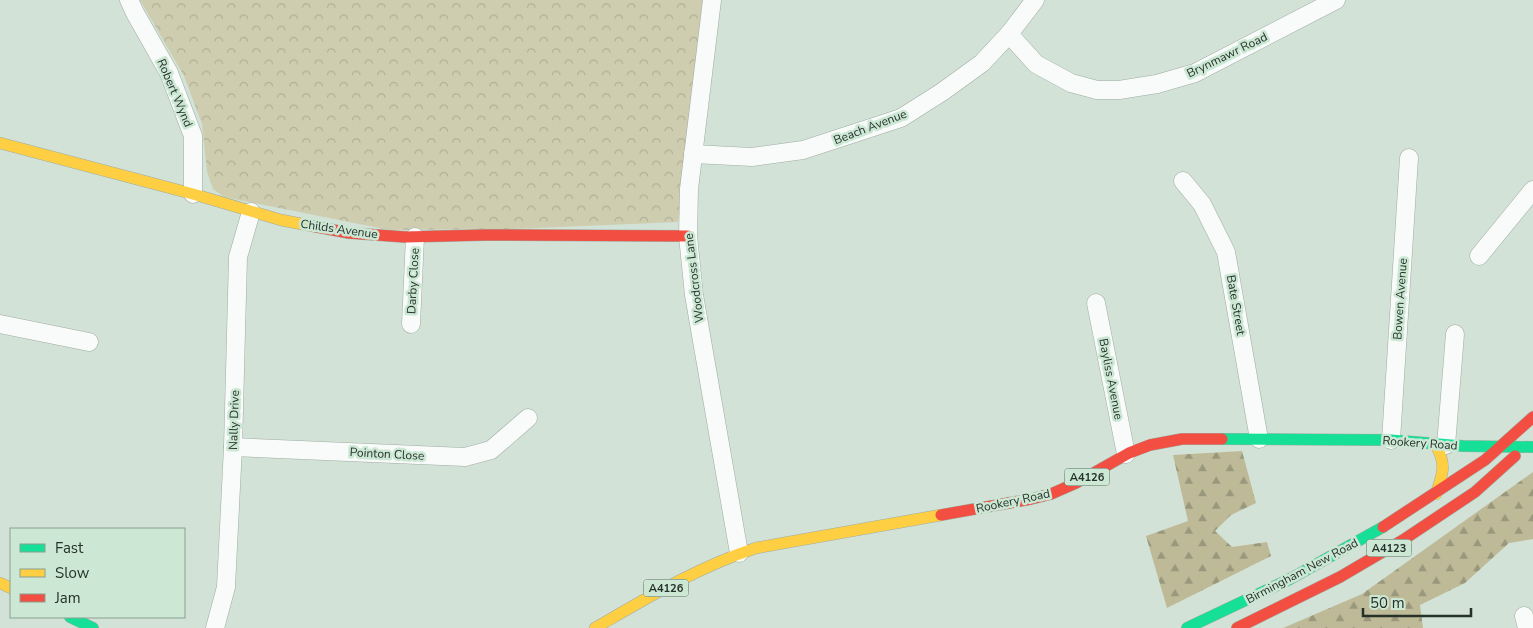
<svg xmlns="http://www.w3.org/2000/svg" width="1533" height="628" viewBox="0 0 1533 628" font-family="'Nunito Sans',sans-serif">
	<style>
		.forest { fill: url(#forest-firs) }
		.park { fill: url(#park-crowns) }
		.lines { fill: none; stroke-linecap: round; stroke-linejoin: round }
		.street-casing { stroke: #9faca3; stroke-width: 19 }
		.fast-casing { stroke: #9faca3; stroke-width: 12 }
		.slow-casing { stroke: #9faca3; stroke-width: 12 }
		.jam-casing { stroke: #9faca3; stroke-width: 12 }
		.street { stroke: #f8fbf9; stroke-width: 18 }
		.fast { stroke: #16e098; stroke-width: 11 }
		.slow { stroke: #ffcf43; stroke-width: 11 }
		.jam { stroke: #f24e42; stroke-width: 11 }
		.labels { text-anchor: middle; stroke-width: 5; stroke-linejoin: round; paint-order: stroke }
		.shield { fill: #cce8d4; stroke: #58685c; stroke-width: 1 }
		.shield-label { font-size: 11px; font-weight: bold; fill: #263129 }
		.street-label { font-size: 12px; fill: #263129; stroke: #cce8d4 }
	</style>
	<defs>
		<pattern id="forest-firs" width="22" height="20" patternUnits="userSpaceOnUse" patternTransform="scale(1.25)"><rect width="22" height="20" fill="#beba98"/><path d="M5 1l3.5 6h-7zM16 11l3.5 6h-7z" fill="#9a987c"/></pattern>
		<pattern id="park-crowns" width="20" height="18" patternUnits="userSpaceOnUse" patternTransform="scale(1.25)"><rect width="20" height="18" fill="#cecdb0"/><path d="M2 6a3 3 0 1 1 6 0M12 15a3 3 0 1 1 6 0" fill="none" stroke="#b1b097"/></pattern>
	</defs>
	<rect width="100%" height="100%" fill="#d2e2d7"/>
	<!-- forest -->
	<g class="forest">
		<path d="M 1242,451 L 1256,503 L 1231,515 L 1215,531 L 1232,547 L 1267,542 L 1271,556 L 1167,608 L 1146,536 L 1188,521 L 1173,455 Z"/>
		<path d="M 1533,472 L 1533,539 L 1509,543 L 1465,583 L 1420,605 L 1423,628 L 1283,628 L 1362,594 Z"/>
	</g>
	<!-- park -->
	<path class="park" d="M 140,0 L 709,0 L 678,222 L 513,229 L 389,230 L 224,197 L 213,189 L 207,172 L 202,124 L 184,76 Z"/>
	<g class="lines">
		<!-- street casing -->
		<g class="street-casing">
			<g id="street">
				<path d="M 129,0 L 135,13 L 169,73 L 193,136 L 193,194"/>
				<path d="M 712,0 L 689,189 L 688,236 L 694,295 L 739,553"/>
				<path d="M 1009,34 L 1036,64 L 1071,83 L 1097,90 L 1119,90 L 1157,84 L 1195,73 L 1336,0"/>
				<path d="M 693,154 L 752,157 L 803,150 L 901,118 L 942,92 L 982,63 L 1009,34 L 1035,0"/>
				<path d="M 1183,181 L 1202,204 L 1226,252 L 1259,439"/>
				<path d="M 1479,256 L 1533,190"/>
				<path d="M 1096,303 L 1126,454"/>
				<path d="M 0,324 L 89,342"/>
				<path d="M 411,324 L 415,237"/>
				<path d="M 1391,440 L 1409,158"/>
				<path d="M 1446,445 L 1455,334"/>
				<path d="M 233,447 L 465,457 L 491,450 L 528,418"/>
				<path d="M 1524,616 L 1527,628"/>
				<path d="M 215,628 L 226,587 L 233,447 L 238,257 L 251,212"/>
			</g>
		</g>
		<!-- fast casing -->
		<g class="fast-casing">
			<g id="fast">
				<path d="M 1222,439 L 1391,440 L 1463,446 L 1533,447"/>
				<path d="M 70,617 L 93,628"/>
				<path d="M 1187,628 L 1290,579 L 1383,527"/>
			</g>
		</g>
		<!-- slow casing -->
		<g class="slow-casing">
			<g id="slow">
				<path d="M 0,143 L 193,194 L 281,220 L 312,226"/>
				<path d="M 1435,444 C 1447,464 1443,473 1436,494"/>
				<path d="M 0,583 L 11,588"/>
				<path d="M 595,628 C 647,598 698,567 756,548 L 941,515"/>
			</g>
		</g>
		<!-- jam casing -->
		<g class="jam-casing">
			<g id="jam">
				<path d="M 312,226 L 349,233 L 405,237 L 485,235 L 688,236"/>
				<path d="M 941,515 L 1031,499 L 1051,494 L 1076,483 L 1129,453 L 1150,445 L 1182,439 L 1222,439"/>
				<path d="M 1383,527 L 1485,460 L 1533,417"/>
				<path d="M 1237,628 L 1340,577 L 1403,540 L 1475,492 L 1515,456"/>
			</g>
		</g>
		<!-- street -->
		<use href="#street" class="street"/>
		<!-- fast -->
		<use href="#fast" class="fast"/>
		<!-- slow -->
		<use href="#slow" class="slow"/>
		<!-- jam -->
		<use href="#jam" class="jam"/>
	</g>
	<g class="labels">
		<!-- shield labels -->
		<g class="shield">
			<rect x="1064.5" y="468.5" width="45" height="17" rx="4"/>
			<rect x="1366.5" y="539.5" width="45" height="17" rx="4"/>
			<rect x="643.5" y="579.5" width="45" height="17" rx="4"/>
		</g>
		<g class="shield-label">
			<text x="1087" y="481">A4126</text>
			<text x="1389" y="552">A4123</text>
			<text x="666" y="592">A4126</text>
		</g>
		<!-- street labels -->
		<g class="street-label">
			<text transform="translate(1227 55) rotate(-26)" y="4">Brynmawr Road</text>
			<text transform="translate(175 93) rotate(67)" y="4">Robert Wynd</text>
			<text transform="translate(870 127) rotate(-21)" y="4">Beach Avenue</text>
			<text transform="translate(339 229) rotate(8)" y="4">Childs Avenue</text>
			<text transform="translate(694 278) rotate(-97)" y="4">Woodcross Lane</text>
			<text transform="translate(413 281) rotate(-87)" y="4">Darby Close</text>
			<text transform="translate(1400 299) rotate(-86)" y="4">Bowen Avenue</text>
			<text transform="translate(1236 305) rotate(80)" y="4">Bate Street</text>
			<text transform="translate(1111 379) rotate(79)" y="4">Bayliss Avenue</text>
			<text transform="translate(234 420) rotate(-88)" y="4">Nally Drive</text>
			<text transform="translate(1420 443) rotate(4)" y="4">Rookery Road</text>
			<text transform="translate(387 454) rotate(3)" y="4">Pointon Close</text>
			<text transform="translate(1013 501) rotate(-12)" y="4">Rookery Road</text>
			<text transform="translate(1302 571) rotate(-28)" y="4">Birmingham New Road</text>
		</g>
	</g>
	<!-- legend -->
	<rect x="10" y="528" width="175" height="90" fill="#cce8d4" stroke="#8a9f90"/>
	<rect x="20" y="544" width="25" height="8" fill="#16e098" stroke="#8a9f90"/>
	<text x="55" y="553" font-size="15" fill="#263129">Fast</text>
	<rect x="20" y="569" width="25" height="8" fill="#ffcf43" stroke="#8a9f90"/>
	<text x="55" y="578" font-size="15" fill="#263129">Slow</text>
	<rect x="20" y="594" width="25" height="8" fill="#f24e42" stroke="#8a9f90"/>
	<text x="55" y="603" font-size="15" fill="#263129">Jam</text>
	<!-- scale -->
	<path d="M1363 608v8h108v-8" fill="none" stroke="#263129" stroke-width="2.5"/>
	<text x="1370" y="608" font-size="15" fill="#263129" stroke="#cce8d4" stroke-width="4" paint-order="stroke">50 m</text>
</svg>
